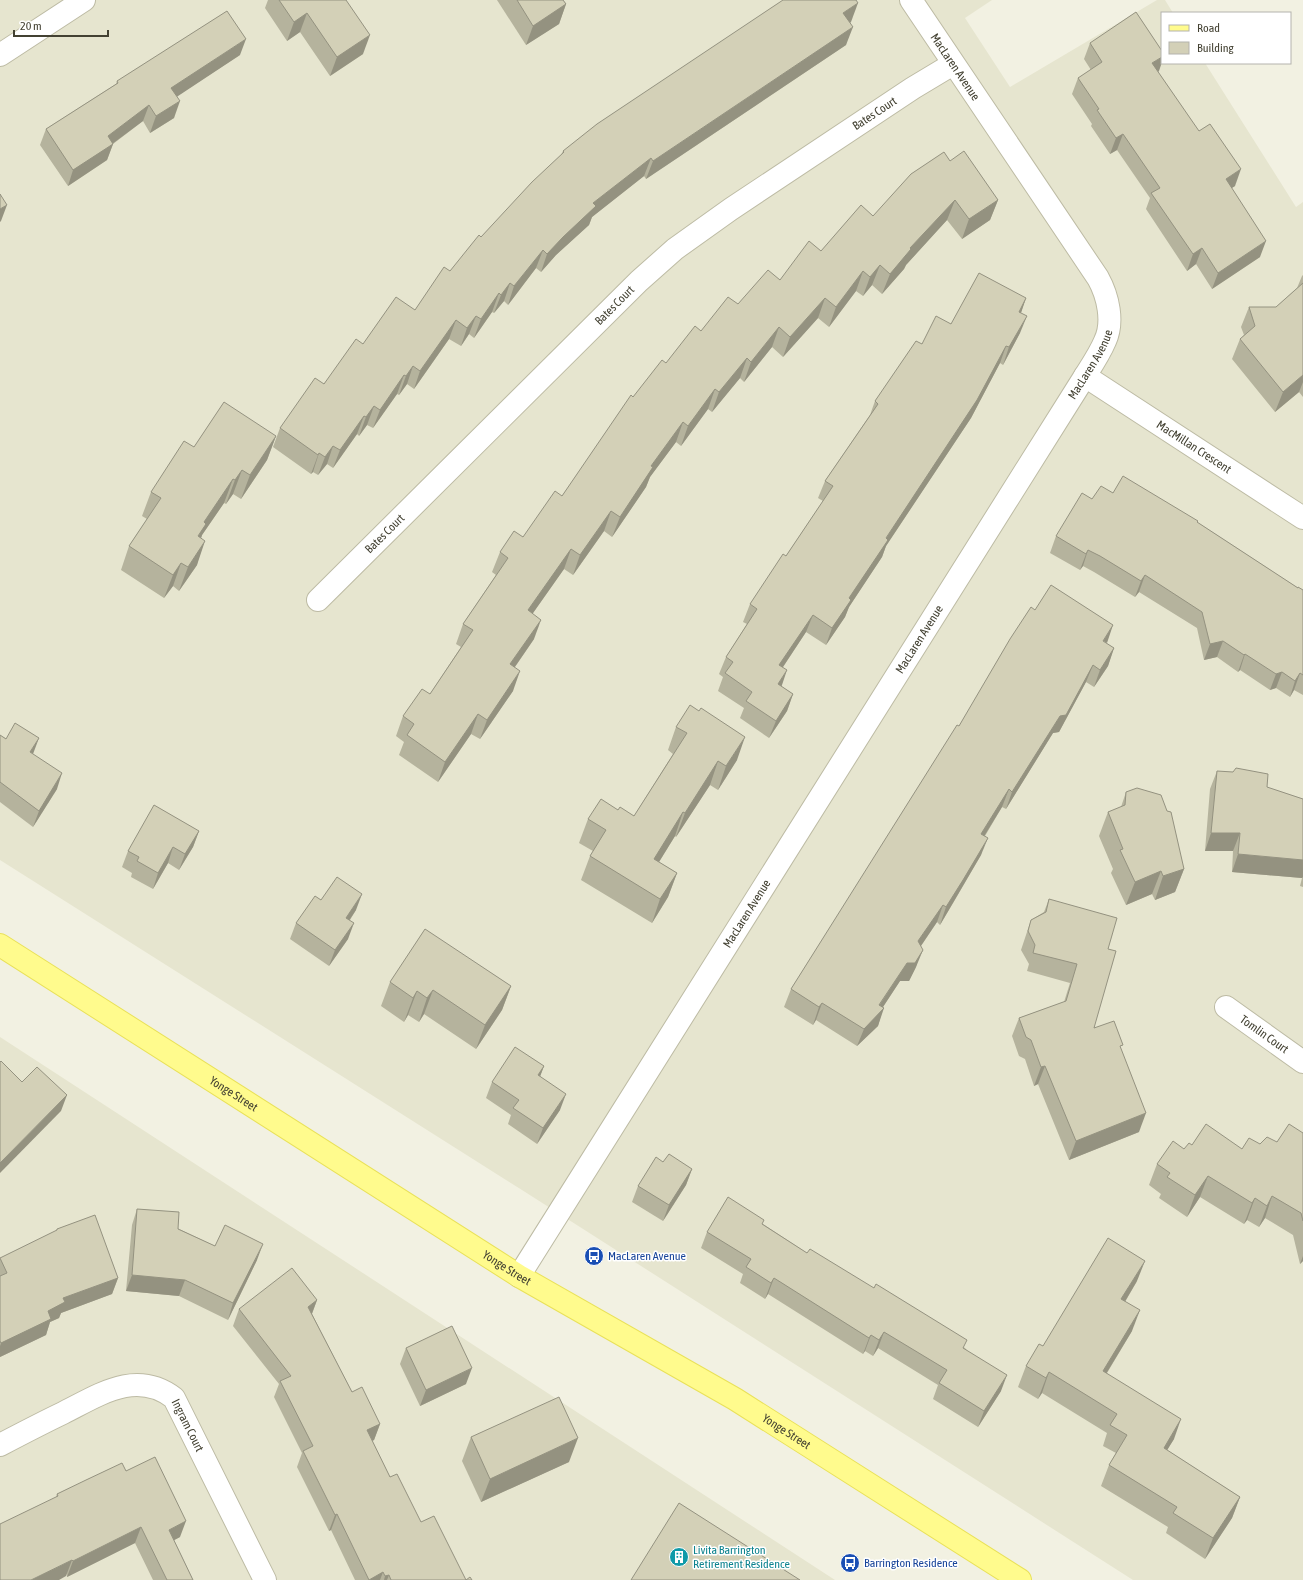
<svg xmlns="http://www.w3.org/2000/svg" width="1303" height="1580" viewBox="0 0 1303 1580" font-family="'Asap Condensed',sans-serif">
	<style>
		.residential { fill: #e6e5cf }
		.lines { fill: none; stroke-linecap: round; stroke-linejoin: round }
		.minor-casing { stroke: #bdbba4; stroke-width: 24 }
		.major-casing { stroke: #e9e159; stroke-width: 24 }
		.minor { stroke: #fff; stroke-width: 22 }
		.major { stroke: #fffb8d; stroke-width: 22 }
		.wall { fill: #b5b39d }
		.shaded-wall { fill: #949280 }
		.building { fill: #d3d0b7; stroke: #949280 }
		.labels { text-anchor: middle; stroke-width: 3; stroke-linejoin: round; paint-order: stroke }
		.street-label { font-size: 12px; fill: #434132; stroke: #fff }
		.transit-label { font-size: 12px; fill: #164399; stroke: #fff; text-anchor: start }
		.culture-label { font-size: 12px; fill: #0d838f; stroke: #fff; text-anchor: start }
	</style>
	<rect width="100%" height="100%" fill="#f2f1e2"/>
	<!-- residential -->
	<g class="residential">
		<path d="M 0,0 L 992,0 L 965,18 L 1010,87 L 1157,0 L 1165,0 L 1173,13 L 1162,13 L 1162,63 L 1205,63 L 1296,207 L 1303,202 L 1303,1580 L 1133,1580 L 522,1190 L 0,860 Z"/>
		<path d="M 0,1037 L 835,1580 L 0,1580 Z"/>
	</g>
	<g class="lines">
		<!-- minor casing -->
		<g class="minor-casing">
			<g id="minor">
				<path d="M 0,55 L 84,0"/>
				<path id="s1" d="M 1085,376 L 1303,518"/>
				<path id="s2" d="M 318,600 L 639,281 L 675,249 L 731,209 L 913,88 L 953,64"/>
				<path id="s3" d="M 1226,1007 L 1303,1062"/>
				<path id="s4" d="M 519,1276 L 1085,376 C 1092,365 1100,353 1105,341 C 1114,322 1108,296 1098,278 L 911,0"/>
				<path id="s5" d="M 0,1445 C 21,1434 42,1423 63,1413 C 99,1395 136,1369 174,1398 L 265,1580"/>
			</g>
		</g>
		<!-- major casing -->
		<g class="major-casing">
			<g id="major">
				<path id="s6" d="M 0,945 L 519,1276 L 735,1399 L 1020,1580"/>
			</g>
		</g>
		<!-- minor -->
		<use href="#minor" class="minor"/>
		<!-- major -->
		<use href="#major" class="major"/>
	</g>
	<!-- wall -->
	<g class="wall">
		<path d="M 268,0 L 346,0 L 363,54 L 330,76 L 300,32 L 287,41 L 265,8 Z"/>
		<path d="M 497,0 L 563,0 L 566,4 L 559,24 L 526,45 Z"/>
		<path d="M 851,22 L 850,23 L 846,45 L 646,179 L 644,176 L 592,217 L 589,225 L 556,255 L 541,272 L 536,268 L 508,305 L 504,301 L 494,313 L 492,312 L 474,338 L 469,334 L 461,346 L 449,339 L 414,389 L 407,384 L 399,395 L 397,394 L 373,428 L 367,425 L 359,436 L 357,434 L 333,468 L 327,464 L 318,475 L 313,472 L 311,474 L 273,447 L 280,428 L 363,344 L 415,310 L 481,237 L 561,155 L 563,151 Z"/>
		<path d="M 1090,43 L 1159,71 L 1158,72 L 1235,186 L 1231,188 L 1260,257 L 1212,289 L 1196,264 L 1187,271 L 1146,209 L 1150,198 L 1117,150 L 1110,154 L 1091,126 L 1092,124 L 1072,94 L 1078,78 L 1091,70 L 1084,59 Z"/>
		<path d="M 240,55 L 177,96 L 174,118 L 150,133 L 143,121 L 113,144 L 107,160 L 68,186 L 40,145 L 46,129 L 116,84 L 117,81 Z"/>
		<path d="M 950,161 L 998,200 L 990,220 L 962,239 L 947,220 L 906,265 L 904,269 L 882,294 L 872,285 L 863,296 L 856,291 L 829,327 L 818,318 L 783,357 L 772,347 L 744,382 L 740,378 L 712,412 L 708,409 L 681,446 L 676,442 L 650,477 L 646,487 L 612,537 L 604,531 L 573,575 L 564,569 L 533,613 L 534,639 L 515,667 L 513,691 L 480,739 L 471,734 L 438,782 L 399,755 L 404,742 L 396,736 L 403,716 L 430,694 L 461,647 L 456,644 L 463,624 L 496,575 L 492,572 L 500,552 L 523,537 L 562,496 L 633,397 L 666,363 L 701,331 L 738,304 L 780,280 L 821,251 L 873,216 Z"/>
		<path d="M 1303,275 L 1303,397 L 1299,392 L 1275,412 L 1232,359 L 1240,339 L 1244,335 L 1241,327 L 1249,307 L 1276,307 L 1297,288 L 1302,276 Z"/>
		<path d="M 1026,298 L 1021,312 L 1020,333 L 1003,365 L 1000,363 L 971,418 L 886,546 L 882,557 L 849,607 L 845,617 L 826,645 L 806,632 L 783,667 L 781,686 L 793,694 L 787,711 L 769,738 L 740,718 L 744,708 L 718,691 L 723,677 L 719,674 L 726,657 L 747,624 L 743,622 L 750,604 L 786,556 L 823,501 L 818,498 L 825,481 L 870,415 L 875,401 L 922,344 L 951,324 Z"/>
		<path d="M 276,436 L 267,460 L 241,499 L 233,494 L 226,504 L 224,503 L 202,535 L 201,538 L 197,565 L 179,591 L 173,586 L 164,598 L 121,570 L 129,546 L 147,519 L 142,516 L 151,492 L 194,447 Z"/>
		<path d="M 1113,493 L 1197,522 L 1298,588 L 1303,590 L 1303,695 L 1294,690 L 1290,697 L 1276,688 L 1270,690 L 1240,670 L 1238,672 L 1217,657 L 1204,660 L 1197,628 L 1139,592 L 1135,597 L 1094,572 L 1083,566 L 1080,570 L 1050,553 L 1056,536 L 1092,499 Z"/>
		<path d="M 1035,610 L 1106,643 L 1114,648 L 1108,666 L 1094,687 L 1086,682 L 1059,732 L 1053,733 L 1006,809 L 1002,807 L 985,836 L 981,855 L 956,898 L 940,925 L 937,922 L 921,946 L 916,967 L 909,981 L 900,981 L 883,1007 L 878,1026 L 857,1046 L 816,1020 L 813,1025 L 784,1007 L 791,989 L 959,726 Z"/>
		<path d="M 676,727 L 737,760 L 718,790 L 710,785 L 676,837 L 675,836 L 659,862 L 677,873 L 668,897 L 652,923 L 581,880 L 590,856 L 593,851 L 579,843 L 588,819 L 618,810 L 634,816 L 673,754 L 668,750 Z"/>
		<path d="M 0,735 L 33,754 L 57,789 L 33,827 L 0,802 Z"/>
		<path d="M 1217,771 L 1303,799 L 1303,887 L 1300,886 L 1302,878 L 1232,872 L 1233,851 L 1205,851 L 1210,789 Z"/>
		<path d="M 1126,792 L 1184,869 L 1175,892 L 1155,900 L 1152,894 L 1126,905 L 1111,873 L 1113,869 L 1099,836 L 1108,812 L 1121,807 Z"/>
		<path d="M 199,831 L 193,847 L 179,870 L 168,863 L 153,889 L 131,877 L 132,873 L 122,867 L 128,851 Z"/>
		<path d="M 1049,899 L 1108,949 L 1094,1028 L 1121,1050 L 1139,1132 L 1069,1160 L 1038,1084 L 1034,1086 L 1025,1059 L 1019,1056 L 1012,1036 L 1019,1018 L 1064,1002 L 1070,983 L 1027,971 L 1029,964 L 1021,950 L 1031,920 L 1044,912 Z"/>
		<path d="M 321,900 L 356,910 L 350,920 L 348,939 L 329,966 L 290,939 L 296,923 Z"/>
		<path d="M 390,982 L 511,986 L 502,1010 L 476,1049 L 424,1014 L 419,1022 L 408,1015 L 404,1022 L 381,1006 Z"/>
		<path d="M 544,1066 L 540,1076 L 560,1110 L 537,1144 L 508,1124 L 511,1115 L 486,1098 L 492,1082 Z"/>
		<path d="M 1303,1133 L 1303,1261 L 1300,1264 L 1293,1235 L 1265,1218 L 1259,1227 L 1247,1220 L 1244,1224 L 1200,1197 L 1187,1217 L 1159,1198 L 1161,1194 L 1149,1185 L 1157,1164 L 1192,1145 L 1242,1149 L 1260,1144 L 1277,1142 Z"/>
		<path d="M 663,1162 L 692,1169 L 686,1185 L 663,1221 L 632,1202 L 638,1186 Z"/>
		<path d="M 137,1209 L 215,1246 L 257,1260 L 228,1320 L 179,1296 L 126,1291 L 132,1225 Z"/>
		<path d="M 763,1224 L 807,1253 L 965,1348 L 1001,1391 L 978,1427 L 933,1399 L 938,1385 L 878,1348 L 873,1356 L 865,1351 L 863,1354 L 768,1294 L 765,1299 L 740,1283 L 743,1274 L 701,1248 L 707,1232 Z"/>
		<path d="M 57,1229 L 118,1278 L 112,1294 L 61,1313 L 59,1318 L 50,1322 L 46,1335 L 0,1357 L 0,1259 L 56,1231 Z"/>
		<path d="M 1137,1281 L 1125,1302 L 1132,1331 L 1107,1373 L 1174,1439 L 1167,1450 L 1240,1497 L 1232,1518 L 1205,1559 L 1166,1533 L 1168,1527 L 1101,1486 L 1109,1465 L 1116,1453 L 1103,1446 L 1107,1433 L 1042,1393 L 1038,1399 L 1018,1387 L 1026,1366 L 1043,1346 Z"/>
		<path d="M 317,1300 L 312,1314 L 352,1392 L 380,1424 L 374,1440 L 372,1441 L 390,1477 L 421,1522 L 466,1580 L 472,1580 L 355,1580 L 331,1530 L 329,1531 L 297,1467 L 302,1453 L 274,1397 L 279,1384 L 233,1326 L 239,1309 Z"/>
		<path d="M 406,1348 L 466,1384 L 420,1406 L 400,1364 Z"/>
		<path d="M 471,1437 L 569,1462 L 481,1502 L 462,1461 Z"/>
		<path d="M 126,1471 L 180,1537 L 174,1540 L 193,1580 L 153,1580 L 135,1543 L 67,1577 L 56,1497 L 57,1494 Z"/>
	</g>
	<!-- shaded-wall -->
	<g class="shaded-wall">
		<path d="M 858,3 L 851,22 L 837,32 L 843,13 Z"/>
		<path d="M 566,4 L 559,24 L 526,45 L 533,26 Z"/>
		<path d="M 307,13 L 300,32 L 287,41 L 294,22 Z"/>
		<path d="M 853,27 L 846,45 L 646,179 L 653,161 Z"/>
		<path d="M 370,35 L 363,54 L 330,76 L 337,57 Z"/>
		<path d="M 246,39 L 240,55 L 166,104 L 171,88 Z"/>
		<path d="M 1162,57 L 1162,62 L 1159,71 L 1146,79 L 1152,63 Z"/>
		<path d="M 180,101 L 174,118 L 150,133 L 156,116 Z"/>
		<path d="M 149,105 L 143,121 L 108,147 L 113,144 L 107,160 L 68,186 L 73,170 L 108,136 Z"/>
		<path d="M 1123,134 L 1117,150 L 1110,154 L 1116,138 Z"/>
		<path d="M 651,158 L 644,176 L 592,217 L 589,225 L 556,255 L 541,272 L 547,254 L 593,203 Z"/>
		<path d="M 1241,169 L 1235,186 L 1220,196 L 1226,179 Z"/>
		<path d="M 955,200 L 947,220 L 906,265 L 904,269 L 882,294 L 890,274 L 910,248 Z"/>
		<path d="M 998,200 L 990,220 L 962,239 L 969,219 Z"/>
		<path d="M 7,205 L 1,221 L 0,222 L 0,209 Z"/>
		<path d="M 1266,241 L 1260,257 L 1212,289 L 1218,273 Z"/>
		<path d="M 1202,248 L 1196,264 L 1187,271 L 1193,254 Z"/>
		<path d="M 543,250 L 536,268 L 508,305 L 514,286 Z"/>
		<path d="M 880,265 L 872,285 L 863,296 L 870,277 Z"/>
		<path d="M 863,271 L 856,291 L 829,327 L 836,307 Z"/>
		<path d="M 510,283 L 504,301 L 494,313 L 501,295 Z"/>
		<path d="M 499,293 L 492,312 L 474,338 L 481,319 Z"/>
		<path d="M 825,298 L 818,318 L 783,357 L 790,337 Z"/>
		<path d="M 1026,298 L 1020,316 L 1019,312 Z"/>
		<path d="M 476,316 L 469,334 L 461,346 L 467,328 Z"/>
		<path d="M 1027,316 L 1020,333 L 1003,365 L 1009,347 Z"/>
		<path d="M 456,320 L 449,339 L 414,389 L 420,371 Z"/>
		<path d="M 779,327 L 772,347 L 744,382 L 751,362 Z"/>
		<path d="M 1006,346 L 1000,363 L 971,418 L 886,546 L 882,557 L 849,607 L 845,617 L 826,645 L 832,628 L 849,598 Z"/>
		<path d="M 747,358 L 740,378 L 712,412 L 719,392 Z"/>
		<path d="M 413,366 L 407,384 L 399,395 L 406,376 Z"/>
		<path d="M 404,375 L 397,394 L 373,428 L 380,410 Z"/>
		<path d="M 1303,375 L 1303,382 L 1299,392 L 1275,412 L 1283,392 Z"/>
		<path d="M 715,389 L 708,409 L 681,446 L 688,426 Z"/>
		<path d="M 374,406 L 367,425 L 359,436 L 366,417 Z"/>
		<path d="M 364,416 L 357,434 L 333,468 L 340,450 Z"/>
		<path d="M 683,422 L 676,442 L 650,477 L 646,487 L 612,537 L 620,517 L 651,466 Z"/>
		<path d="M 276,436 L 267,460 L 241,499 L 250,475 Z"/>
		<path d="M 333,446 L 327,464 L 318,475 L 325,457 Z"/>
		<path d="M 319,453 L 313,472 L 311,474 L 318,455 Z"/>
		<path d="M 242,470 L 233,494 L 226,504 L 235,480 Z"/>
		<path d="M 233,479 L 224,503 L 202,535 L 198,548 L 190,560 L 204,522 Z"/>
		<path d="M 611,511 L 604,531 L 573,575 L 580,555 Z"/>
		<path d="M 205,541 L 197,565 L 179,591 L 188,567 Z"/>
		<path d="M 571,549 L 564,569 L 521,630 L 528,610 Z"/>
		<path d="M 1088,550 L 1083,566 L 1080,570 L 1086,554 Z"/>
		<path d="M 181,563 L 173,586 L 164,598 L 173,575 Z"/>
		<path d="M 1145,575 L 1139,592 L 1135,597 L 1141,581 Z"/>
		<path d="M 813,615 L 806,632 L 773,682 L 779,665 Z"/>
		<path d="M 541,620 L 534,639 L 503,684 L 510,664 Z"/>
		<path d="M 1113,625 L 1107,643 L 1103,641 Z"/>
		<path d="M 1223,641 L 1217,657 L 1204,660 L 1210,644 Z"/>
		<path d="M 1114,648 L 1108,666 L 1094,687 L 1100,670 Z"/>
		<path d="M 1245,654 L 1240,670 L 1238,672 L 1244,655 Z"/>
		<path d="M 1093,665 L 1086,682 L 1059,732 L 1053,733 L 1006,809 L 1012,792 L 1060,716 Z"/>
		<path d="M 787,670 L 781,688 L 778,684 Z"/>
		<path d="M 520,671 L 513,691 L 480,739 L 487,720 Z"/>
		<path d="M 1282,672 L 1276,688 L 1270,690 L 1276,674 Z"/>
		<path d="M 1300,673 L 1294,690 L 1290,697 L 1295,681 Z"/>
		<path d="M 793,694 L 787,711 L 769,738 L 776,721 Z"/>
		<path d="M 478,714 L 471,734 L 438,782 L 445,762 Z"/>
		<path d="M 745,737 L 737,760 L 718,790 L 726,766 Z"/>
		<path d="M 39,738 L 33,754 L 30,752 Z"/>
		<path d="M 718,761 L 710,785 L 676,837 L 685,813 Z"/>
		<path d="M 62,773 L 57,789 L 33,827 L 39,811 Z"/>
		<path d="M 1009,789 L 1002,807 L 975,851 L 981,834 Z"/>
		<path d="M 683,812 L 675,836 L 646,883 L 654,859 Z"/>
		<path d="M 199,831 L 193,847 L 179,870 L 185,854 Z"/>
		<path d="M 1211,833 L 1240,833 L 1233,851 L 1205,851 Z"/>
		<path d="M 988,838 L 981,855 L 940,925 L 946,907 Z"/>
		<path d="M 173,847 L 168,863 L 153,889 L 158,873 Z"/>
		<path d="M 1238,854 L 1303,860 L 1303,877 L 1302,878 L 1232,872 Z"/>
		<path d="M 1184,869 L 1175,892 L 1155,900 L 1163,876 Z"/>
		<path d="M 1161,871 L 1152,894 L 1126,905 L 1135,882 Z"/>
		<path d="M 677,873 L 668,897 L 652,923 L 660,899 Z"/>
		<path d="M 362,894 L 356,910 L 340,934 L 346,918 Z"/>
		<path d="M 943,905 L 937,922 L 912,959 L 918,941 Z"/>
		<path d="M 354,923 L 348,939 L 329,966 L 335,950 Z"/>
		<path d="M 923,950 L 916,967 L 909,981 L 900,981 L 879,1013 L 884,1008 L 878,1026 L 857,1046 L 864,1029 L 907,963 Z"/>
		<path d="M 511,986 L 502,1010 L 476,1049 L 485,1025 Z"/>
		<path d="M 433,990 L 424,1014 L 419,1022 L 427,998 Z"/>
		<path d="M 417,991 L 408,1015 L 404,1022 L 413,998 Z"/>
		<path d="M 822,1003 L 816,1020 L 813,1025 L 819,1007 Z"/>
		<path d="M 544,1066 L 538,1082 L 538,1075 Z"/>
		<path d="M 1045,1066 L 1038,1084 L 1034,1086 L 1041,1067 Z"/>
		<path d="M 566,1094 L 560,1110 L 537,1144 L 543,1128 Z"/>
		<path d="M 67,1095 L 61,1111 L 0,1173 L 0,1163 Z"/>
		<path d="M 1146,1113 L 1139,1132 L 1069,1160 L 1076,1141 Z"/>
		<path d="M 692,1169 L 686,1185 L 663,1221 L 669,1205 Z"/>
		<path d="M 1208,1176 L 1200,1197 L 1187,1217 L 1195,1195 Z"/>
		<path d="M 1272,1196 L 1265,1218 L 1259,1227 L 1267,1206 Z"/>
		<path d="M 1255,1198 L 1247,1220 L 1244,1224 L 1252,1203 Z"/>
		<path d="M 263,1244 L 257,1260 L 228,1320 L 233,1303 Z"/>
		<path d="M 1303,1256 L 1303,1261 L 1300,1264 Z"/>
		<path d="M 1145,1261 L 1137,1281 L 1114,1320 L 1121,1299 Z"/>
		<path d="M 132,1275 L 185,1280 L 179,1296 L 126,1291 Z"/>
		<path d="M 118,1278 L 112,1294 L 61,1313 L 59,1318 L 50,1322 L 46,1335 L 0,1357 L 0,1346 L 1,1343 L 48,1311 L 63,1298 Z"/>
		<path d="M 774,1278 L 768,1294 L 765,1299 L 771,1283 Z"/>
		<path d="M 317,1300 L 311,1316 L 308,1307 Z"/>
		<path d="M 1140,1310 L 1132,1331 L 1095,1392 L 1103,1371 Z"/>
		<path d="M 884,1332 L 878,1348 L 873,1356 L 879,1340 Z"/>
		<path d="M 871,1335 L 865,1351 L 863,1354 L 869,1338 Z"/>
		<path d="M 472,1368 L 466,1384 L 420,1406 L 426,1390 Z"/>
		<path d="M 1049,1372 L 1042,1393 L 1038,1399 L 1046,1378 Z"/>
		<path d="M 1007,1375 L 1001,1391 L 978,1427 L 984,1411 Z"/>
		<path d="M 1181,1419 L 1174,1439 L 1156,1468 L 1164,1448 Z"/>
		<path d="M 380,1424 L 374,1440 L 361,1446 L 367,1430 Z"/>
		<path d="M 578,1438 L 569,1462 L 481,1502 L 490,1479 Z"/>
		<path d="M 1240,1497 L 1232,1518 L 1205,1559 L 1213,1538 Z"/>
		<path d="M 337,1514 L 331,1530 L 329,1531 L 335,1515 Z"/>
		<path d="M 186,1521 L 180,1537 L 163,1546 L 169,1530 Z"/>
		<path d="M 141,1527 L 135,1543 L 67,1577 L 73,1561 Z"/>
		<path d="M 72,1560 L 66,1576 L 59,1580 L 31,1580 Z"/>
		<path d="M 383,1572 L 380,1580 L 369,1580 Z"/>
		<path d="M 389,1575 L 387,1580 L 384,1580 L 385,1576 Z"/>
	</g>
	<!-- building -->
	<g class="building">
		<path d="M 279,0 L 346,0 L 370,35 L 337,57 L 307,13 L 294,22 Z"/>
		<path d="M 517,0 L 563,0 L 566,4 L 533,26 Z"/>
		<path d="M 783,0 L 856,0 L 858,3 L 843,13 L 853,27 L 653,161 L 651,158 L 593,203 L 596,206 L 563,237 L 547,254 L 543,250 L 514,286 L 510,283 L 501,295 L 499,293 L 481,319 L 476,316 L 467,328 L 456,320 L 420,371 L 413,366 L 406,376 L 404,375 L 380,410 L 374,406 L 366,417 L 364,416 L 340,450 L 333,446 L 325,457 L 319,453 L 318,455 L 280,428 L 315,378 L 324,384 L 356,339 L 363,344 L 396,297 L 415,310 L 444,267 L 450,271 L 479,235 L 481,237 L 532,182 L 564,152 L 563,151 L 597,124 Z"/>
		<path d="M 227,11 L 246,39 L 171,88 L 180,101 L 156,116 L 149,105 L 108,136 L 113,144 L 73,170 L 46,129 L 118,83 L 117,81 Z"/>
		<path d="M 1136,12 L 1162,51 L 1162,57 L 1152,63 L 1199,131 L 1210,124 L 1241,169 L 1226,179 L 1266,241 L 1218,273 L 1202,248 L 1193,254 L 1151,193 L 1160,188 L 1123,134 L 1116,138 L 1097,110 L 1099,109 L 1078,78 L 1102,62 L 1090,43 Z"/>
		<path d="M 964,151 L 998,200 L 969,219 L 955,200 L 910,248 L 911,249 L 890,274 L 880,265 L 870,277 L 863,271 L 836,307 L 825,298 L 790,337 L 779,327 L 751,362 L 747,358 L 719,392 L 715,389 L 688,426 L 683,422 L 651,466 L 653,467 L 620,517 L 611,511 L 580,555 L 571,549 L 528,610 L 541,620 L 510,664 L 520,671 L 487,720 L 478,714 L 445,762 L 407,735 L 414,724 L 403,716 L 422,689 L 430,694 L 473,630 L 463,624 L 508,558 L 500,552 L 514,531 L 523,537 L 555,491 L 562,496 L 631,395 L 633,397 L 662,360 L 666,363 L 695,326 L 701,331 L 728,297 L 738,304 L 768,270 L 780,280 L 809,241 L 821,251 L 861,205 L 873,216 L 911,174 L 944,152 L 950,161 Z"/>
		<path d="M 0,194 L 7,205 L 0,209 Z"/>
		<path d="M 979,273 L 1026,298 L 1019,312 L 1027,316 L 1009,347 L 1006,346 L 977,400 L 886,538 L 888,540 L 849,598 L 851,600 L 832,628 L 813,615 L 779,665 L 787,670 L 778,684 L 793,694 L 776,721 L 746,701 L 752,692 L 725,673 L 733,662 L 726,657 L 757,609 L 750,604 L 783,554 L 786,556 L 833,486 L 825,481 L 878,404 L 875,401 L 916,341 L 922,344 L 936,316 L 951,324 Z"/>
		<path d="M 1303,283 L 1303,375 L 1283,392 L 1240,339 L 1255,326 L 1249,307 L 1276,307 Z"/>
		<path d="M 224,402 L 276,436 L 250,475 L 242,470 L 235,480 L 233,479 L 204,522 L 206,524 L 198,536 L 205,541 L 188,567 L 181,563 L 173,575 L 129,546 L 161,498 L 151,492 L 184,441 L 194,447 Z"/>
		<path d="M 1123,476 L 1198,521 L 1197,522 L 1298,588 L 1298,587 L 1303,590 L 1303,675 L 1300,673 L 1295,681 L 1282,672 L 1276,674 L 1245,654 L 1244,655 L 1223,641 L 1210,644 L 1202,612 L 1145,575 L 1141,581 L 1100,556 L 1088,550 L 1086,554 L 1056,536 L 1082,493 L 1092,499 L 1101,486 L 1113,493 Z"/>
		<path d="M 1051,585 L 1113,625 L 1103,641 L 1114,648 L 1100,670 L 1093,665 L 1066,715 L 1060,716 L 1012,792 L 1009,789 L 981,834 L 988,838 L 963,880 L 946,907 L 943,905 L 918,941 L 923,950 L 915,963 L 907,963 L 879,1005 L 884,1008 L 864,1029 L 822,1003 L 819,1007 L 791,989 L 957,725 L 959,726 L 1010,639 L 1031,607 L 1035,610 Z"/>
		<path d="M 690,705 L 699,711 L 701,708 L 745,737 L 726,766 L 718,761 L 685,813 L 683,812 L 654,859 L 677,873 L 660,899 L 590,856 L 606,830 L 588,819 L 601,799 L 618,810 L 620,807 L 634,816 L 687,733 L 676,727 Z"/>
		<path d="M 15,723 L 39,738 L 30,752 L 62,773 L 39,811 L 0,782 L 0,735 L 6,739 Z"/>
		<path d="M 1236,768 L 1268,774 L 1267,787 L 1303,799 L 1303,860 L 1238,854 L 1240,833 L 1211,833 L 1217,771 L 1233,772 Z"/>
		<path d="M 1137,788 L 1161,795 L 1167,811 L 1171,812 L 1184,869 L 1163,876 L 1161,871 L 1135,882 L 1120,850 L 1123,849 L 1108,812 L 1125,805 L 1126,792 Z"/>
		<path d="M 154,805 L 199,831 L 185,854 L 173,847 L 158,873 L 137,861 L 139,857 L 128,851 Z"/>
		<path d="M 337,877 L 362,894 L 346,918 L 354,923 L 335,950 L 296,923 L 315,896 L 321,900 Z"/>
		<path d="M 1049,899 L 1117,918 L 1108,949 L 1116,951 L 1094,1028 L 1114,1021 L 1123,1045 L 1120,1046 L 1146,1113 L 1076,1141 L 1045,1066 L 1041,1067 L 1031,1040 L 1026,1037 L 1019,1018 L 1066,1001 L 1077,964 L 1033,953 L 1035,945 L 1028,931 L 1031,920 L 1046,912 Z"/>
		<path d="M 425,929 L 511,986 L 485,1025 L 433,990 L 427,998 L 417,991 L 413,998 L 390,982 Z"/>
		<path d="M 515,1047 L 544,1066 L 538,1075 L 566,1094 L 543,1128 L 513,1108 L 519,1100 L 492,1082 Z"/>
		<path d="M 1,1061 L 22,1082 L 37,1067 L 67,1095 L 0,1163 L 0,1062 Z"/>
		<path d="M 1206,1124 L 1242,1149 L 1249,1138 L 1260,1144 L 1267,1137 L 1277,1142 L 1289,1124 L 1303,1133 L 1303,1221 L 1301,1213 L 1272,1196 L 1267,1206 L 1255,1198 L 1252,1203 L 1208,1176 L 1195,1195 L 1167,1177 L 1170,1173 L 1157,1164 L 1173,1141 L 1184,1149 L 1189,1143 L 1192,1145 Z"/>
		<path d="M 669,1154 L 692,1169 L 669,1205 L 638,1186 L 656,1157 L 663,1162 Z"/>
		<path d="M 728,1197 L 764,1220 L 762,1224 L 807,1253 L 810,1249 L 874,1288 L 876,1284 L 967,1340 L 963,1348 L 1007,1375 L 984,1411 L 939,1383 L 947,1370 L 884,1332 L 879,1340 L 871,1335 L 869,1338 L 774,1278 L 771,1283 L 746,1267 L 751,1259 L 707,1232 Z"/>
		<path d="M 137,1209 L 179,1212 L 178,1229 L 215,1246 L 225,1225 L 263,1244 L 233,1303 L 185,1280 L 132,1275 Z"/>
		<path d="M 95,1215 L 118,1278 L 63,1298 L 65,1302 L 48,1311 L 51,1319 L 1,1343 L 0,1341 L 0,1276 L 7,1273 L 0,1258 L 57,1230 L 57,1229 Z"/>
		<path d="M 1108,1238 L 1145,1261 L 1121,1299 L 1140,1310 L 1103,1371 L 1181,1419 L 1164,1448 L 1240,1497 L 1213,1538 L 1173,1513 L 1177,1507 L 1109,1465 L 1127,1435 L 1110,1425 L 1117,1414 L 1049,1372 L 1046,1378 L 1026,1366 L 1039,1344 L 1043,1346 Z"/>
		<path d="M 292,1268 L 317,1300 L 308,1307 L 352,1392 L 362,1387 L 380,1424 L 367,1430 L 390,1477 L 397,1474 L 421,1522 L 434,1516 L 466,1580 L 470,1577 L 472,1580 L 391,1580 L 389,1575 L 385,1576 L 383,1572 L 369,1580 L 337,1514 L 335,1515 L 303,1451 L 313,1446 L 280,1381 L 291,1376 L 239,1309 Z"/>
		<path d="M 452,1326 L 472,1368 L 426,1390 L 406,1348 Z"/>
		<path d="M 559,1397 L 578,1438 L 490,1479 L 471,1437 Z"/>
		<path d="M 155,1457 L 186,1521 L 169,1530 L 193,1580 L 167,1580 L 141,1527 L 73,1561 L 72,1560 L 31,1580 L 0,1580 L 0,1524 L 58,1496 L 57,1494 L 86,1480 L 122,1463 L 126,1471 Z"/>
		<path d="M 679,1503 L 800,1580 L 631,1580 Z"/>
	</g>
	<!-- icons -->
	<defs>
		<g id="bus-disc" transform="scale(1)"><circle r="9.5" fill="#1a4fb4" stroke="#fff"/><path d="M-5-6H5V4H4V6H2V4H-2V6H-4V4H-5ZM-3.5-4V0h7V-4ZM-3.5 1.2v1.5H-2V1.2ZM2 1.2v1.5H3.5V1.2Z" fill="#fff"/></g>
		<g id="building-disc" transform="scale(1)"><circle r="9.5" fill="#0f9aa8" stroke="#fff"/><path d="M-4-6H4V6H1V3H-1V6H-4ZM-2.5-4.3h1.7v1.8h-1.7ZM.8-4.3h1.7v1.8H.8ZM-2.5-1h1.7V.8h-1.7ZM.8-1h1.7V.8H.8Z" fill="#fff"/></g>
	</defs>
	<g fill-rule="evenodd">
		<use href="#bus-disc" x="594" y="1256"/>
		<use href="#building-disc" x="679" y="1557"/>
		<use href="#bus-disc" x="850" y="1563"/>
	</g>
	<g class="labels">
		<!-- street labels -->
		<g class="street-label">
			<text transform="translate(955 67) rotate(56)" y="4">MacLaren Avenue</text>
			<text dy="4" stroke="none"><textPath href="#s2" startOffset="742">Bates Court</textPath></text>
			<text dy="4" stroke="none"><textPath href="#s2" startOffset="418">Bates Court</textPath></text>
			<text dy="4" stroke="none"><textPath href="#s4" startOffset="1076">MacLaren Avenue</textPath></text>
			<text dy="4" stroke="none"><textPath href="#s1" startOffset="130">MacMillan Crescent</textPath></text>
			<text dy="4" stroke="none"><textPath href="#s2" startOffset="94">Bates Court</textPath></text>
			<text dy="4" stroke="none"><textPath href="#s4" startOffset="752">MacLaren Avenue</textPath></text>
			<text dy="4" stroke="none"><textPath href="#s4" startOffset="428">MacLaren Avenue</textPath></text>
			<text dy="4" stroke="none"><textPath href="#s3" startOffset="47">Tomlin Court</textPath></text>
			<text dy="4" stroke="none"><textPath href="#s6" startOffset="277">Yonge Street</textPath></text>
			<text dy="4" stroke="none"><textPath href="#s6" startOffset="601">Yonge Street</textPath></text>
			<text dy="4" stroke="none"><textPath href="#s5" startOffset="221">Ingram Court</textPath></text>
			<text dy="4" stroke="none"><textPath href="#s6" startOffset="925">Yonge Street</textPath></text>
		</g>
		<!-- transit labels -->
		<g class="transit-label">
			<text x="608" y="1260">MacLaren Avenue</text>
			<text x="864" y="1567">Barrington Residence</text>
		</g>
		<!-- culture labels -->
		<g class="culture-label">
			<text x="693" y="1554">Livita Barrington<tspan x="693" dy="14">Retirement Residence</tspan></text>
		</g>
	</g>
	<!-- legend -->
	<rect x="1161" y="12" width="130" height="52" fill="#ffffff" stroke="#b4b3ad"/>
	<rect x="1169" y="25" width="20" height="6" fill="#fffb8d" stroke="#b4b3ad"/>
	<text x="1197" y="32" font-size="12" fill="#434132">Road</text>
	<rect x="1169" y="42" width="20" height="12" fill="#d3d0b7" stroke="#b4b3ad"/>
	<text x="1197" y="52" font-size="12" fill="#434132">Building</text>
	<!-- scale -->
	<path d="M14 30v6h94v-6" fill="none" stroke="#434132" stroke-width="2"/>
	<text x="20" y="30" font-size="12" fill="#434132" stroke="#ffffff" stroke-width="3" paint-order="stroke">20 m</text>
</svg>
